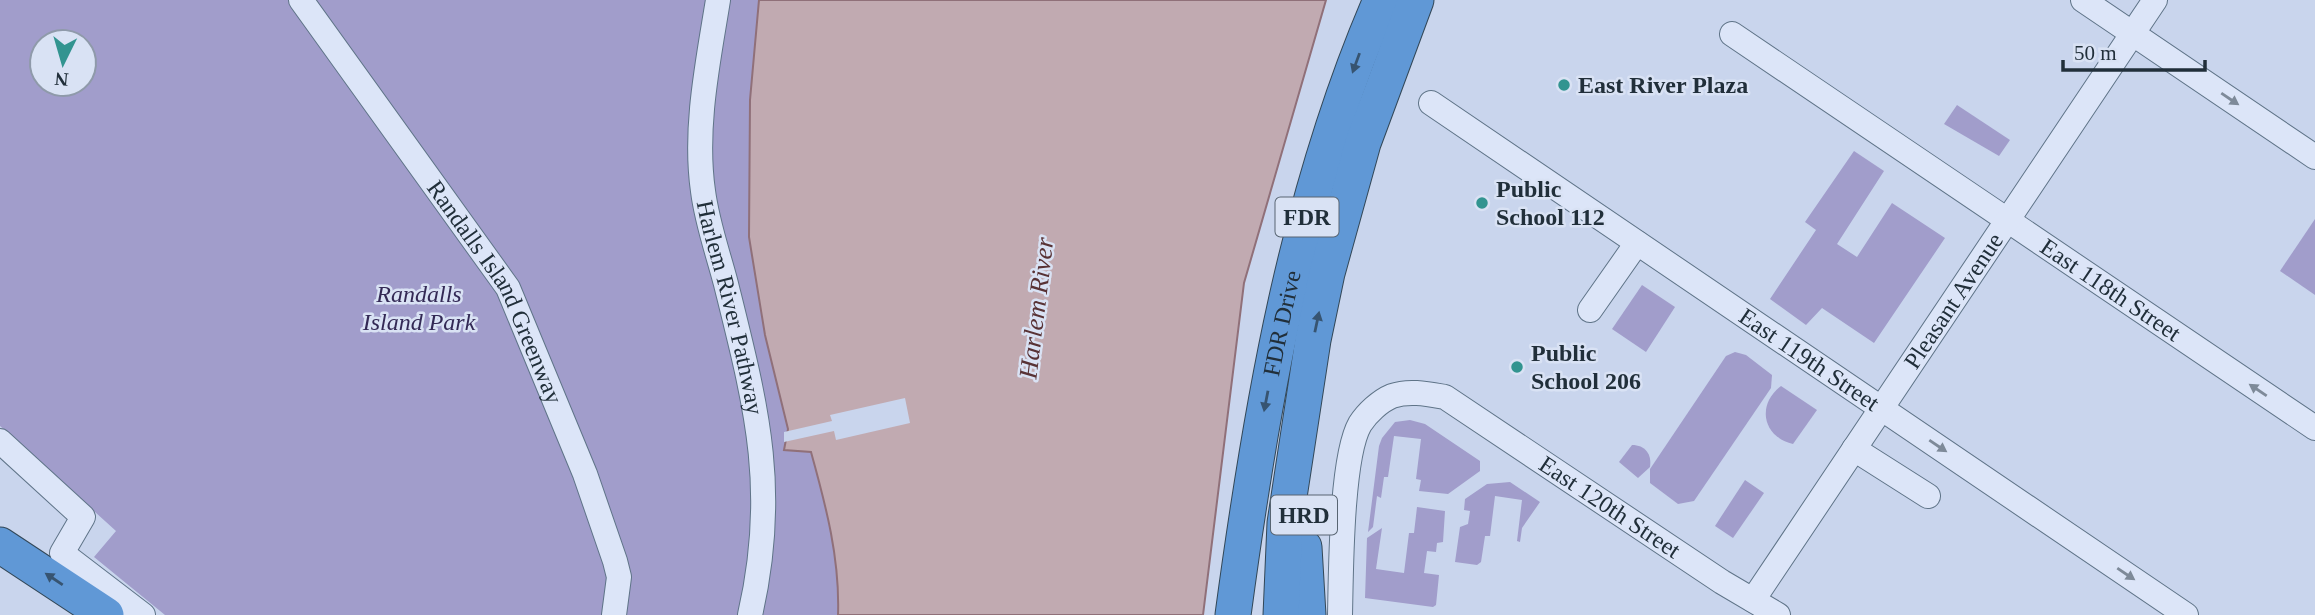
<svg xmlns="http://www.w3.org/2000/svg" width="2315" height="615" viewBox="0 0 2315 615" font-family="'Times New Roman',serif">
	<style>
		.green { fill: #a19dcb; fill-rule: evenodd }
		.water { fill: #c1aab1; stroke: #907079; stroke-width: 2 }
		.pier { fill: #c9d5ed }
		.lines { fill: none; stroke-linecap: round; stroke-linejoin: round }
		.minor-casing { stroke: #5f7488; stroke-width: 26 }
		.highway-casing { stroke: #324757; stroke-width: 37 }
		.minor { stroke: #dce5f8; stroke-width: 24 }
		.highway { stroke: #6098d6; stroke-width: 35 }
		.oneway { fill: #375471 }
		.oneway2 { fill: #7e8a99 }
		.poi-dot { fill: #329490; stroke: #d9e2f4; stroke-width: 2.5 }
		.labels { text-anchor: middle; stroke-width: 5; stroke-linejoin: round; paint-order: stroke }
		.shield { fill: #d9e2f4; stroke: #586572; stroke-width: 2 }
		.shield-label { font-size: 23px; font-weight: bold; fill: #212f3a }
		.poi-label { font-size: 24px; font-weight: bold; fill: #212f3a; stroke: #d9e2f4; text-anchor: start }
		.street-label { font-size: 24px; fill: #212f3a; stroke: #d9e2f4 }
		.park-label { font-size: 24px; font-style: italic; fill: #332955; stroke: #d9e2f4 }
		.water-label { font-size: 26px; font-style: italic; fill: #583235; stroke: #d9e2f4 }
	</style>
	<rect width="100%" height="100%" fill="#c9d5ed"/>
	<!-- green -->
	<g class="green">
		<path d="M 0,0 L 759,0 L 750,100 L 749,237 L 765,335 L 788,429 L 784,450 L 811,452 C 826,505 840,559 838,615 L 165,615 L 94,557 L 116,531 L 0,426 ZM 42,42 L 84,42 L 84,84 L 42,84 Z"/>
		<path d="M 1957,105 L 2010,140 L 1999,156 L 1944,124 Z"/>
		<path d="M 1854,151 L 1884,171 L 1837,244 L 1857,257 L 1892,203 L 1945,238 L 1874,343 L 1822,308 L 1806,325 L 1770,299 L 1816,230 L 1805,222 Z"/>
		<path d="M 2315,219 L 2315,295 L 2280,271 Z"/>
		<path d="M 1642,285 L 1675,307 L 1646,352 L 1612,329 Z"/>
		<path d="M 1735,352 L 1746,355 L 1772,375 L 1771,388 L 1694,501 L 1678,504 L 1650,483 L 1650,469 L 1726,356 Z"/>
		<path d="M 1781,386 L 1817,410 L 1793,444 C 1763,437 1756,405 1781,386 Z"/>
		<path d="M 1410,420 L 1425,424 L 1480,461 L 1480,471 L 1448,494 L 1419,491 L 1421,480 L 1416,479 L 1421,439 L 1394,436 L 1388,477 L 1384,477 L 1381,498 L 1377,496 L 1373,527 L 1368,532 L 1379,446 L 1382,438 L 1395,422 Z"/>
		<path d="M 1632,445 C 1645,445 1652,454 1650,467 L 1638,478 L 1619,462 Z"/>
		<path d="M 1745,480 L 1764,493 L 1733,538 L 1715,526 Z"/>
		<path d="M 1510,482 L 1540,502 L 1522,528 L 1520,542 L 1517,541 L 1522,500 L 1495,496 L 1490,536 L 1485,536 L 1481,562 L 1477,565 L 1455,562 L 1460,527 L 1468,524 L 1470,511 L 1464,510 L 1465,499 L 1487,484 Z"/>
		<path d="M 1417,507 L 1445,511 L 1443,542 L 1437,543 L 1436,552 L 1427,551 L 1424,573 L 1439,575 L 1436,605 L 1433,607 L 1365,598 L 1367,538 L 1382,528 L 1376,569 L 1404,573 L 1409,533 L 1414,533 Z"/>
	</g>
	<!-- water -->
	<path class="water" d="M 759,0 L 1326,0 L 1244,283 L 1203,615 L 838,615 C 840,559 826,506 811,452 L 784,450 L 788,429 L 765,335 L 749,237 L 750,100 Z"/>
	<!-- pier -->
	<path class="pier" d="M 905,398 L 910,423 L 836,440 L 834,431 L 784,442 L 784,432 L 832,421 L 830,415 Z"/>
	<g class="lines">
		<!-- minor casing -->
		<g class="minor-casing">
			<g id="minor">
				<path id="s1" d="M 301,0 L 508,288 L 585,474 L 615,561 L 619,577 L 614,615"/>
				<path id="s2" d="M 718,0 C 708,62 694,128 703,191 C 707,223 718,253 726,284 C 756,405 779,489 750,615"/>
				<path d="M 2083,0 L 2315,157"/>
				<path id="s3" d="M 1732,34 L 2315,428"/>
				<path id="s4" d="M 1431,103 L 2186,615"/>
				<path d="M 1590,310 L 1637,243"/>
				<path d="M 0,441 L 83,517 L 62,553 L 143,615"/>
				<path d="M 1854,449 L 1928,496"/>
				<path id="s5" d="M 1753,600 L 2155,0"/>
				<path id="s6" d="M 1340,615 C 1341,573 1341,457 1360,424 C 1367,413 1380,401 1392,396 C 1409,390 1428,394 1445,397 L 1722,582 L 1778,615"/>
			</g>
		</g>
		<!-- highway casing -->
		<g class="highway-casing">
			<g id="highway">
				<path d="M 0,545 L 106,615"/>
				<path d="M 1304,547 L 1308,615"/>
				<path id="s7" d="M 1233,615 C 1261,407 1297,194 1381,0"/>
				<path d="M 1281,615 L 1285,523 L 1313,340 L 1327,273 L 1363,143 L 1416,0"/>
			</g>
		</g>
		<!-- minor -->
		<use href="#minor" class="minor"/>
		<!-- highway -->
		<use href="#highway" class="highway"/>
	</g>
	<!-- one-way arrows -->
	<defs><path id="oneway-solid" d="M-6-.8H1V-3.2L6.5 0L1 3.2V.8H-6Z" transform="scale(1.75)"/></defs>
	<g class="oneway">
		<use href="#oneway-solid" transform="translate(1356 63) rotate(110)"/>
		<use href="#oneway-solid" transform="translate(1317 322) rotate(-78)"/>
		<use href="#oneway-solid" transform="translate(1266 401) rotate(101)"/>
		<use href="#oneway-solid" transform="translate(54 579) rotate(-146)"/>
	</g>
	<g class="oneway2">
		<use href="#oneway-solid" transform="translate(2230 99) rotate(34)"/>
		<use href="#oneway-solid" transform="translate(2258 390) rotate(-146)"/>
		<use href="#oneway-solid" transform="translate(1938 446) rotate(34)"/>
		<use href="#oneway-solid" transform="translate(2126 574) rotate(34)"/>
	</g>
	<!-- markers -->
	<g class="poi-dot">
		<circle cx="1564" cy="85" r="7"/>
		<circle cx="1482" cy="203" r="7"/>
		<circle cx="1517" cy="367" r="7"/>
	</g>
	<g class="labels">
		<!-- shield labels -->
		<g class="shield">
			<rect x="1275.5" y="197.5" width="63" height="39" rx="5"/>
			<rect x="1271" y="495.5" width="66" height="39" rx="5"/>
		</g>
		<g class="shield-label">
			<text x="1307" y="225">FDR</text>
			<text x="1304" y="523">HRD</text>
		</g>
		<!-- poi labels -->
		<g class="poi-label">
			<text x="1578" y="93">East River Plaza</text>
			<text x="1496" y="197">Public<tspan x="1496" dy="28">School 112</tspan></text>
			<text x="1531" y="361">Public<tspan x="1531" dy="28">School 206</tspan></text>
		</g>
		<!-- street labels -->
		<g class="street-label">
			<text dy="8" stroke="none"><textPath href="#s3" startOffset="457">East 118th Street</textPath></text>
			<text dy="8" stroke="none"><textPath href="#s1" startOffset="352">Randalls Island Greenway</textPath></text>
			<text dy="8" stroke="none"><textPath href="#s5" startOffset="360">Pleasant Avenue</textPath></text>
			<text dy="8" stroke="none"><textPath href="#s2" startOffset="312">Harlem River Pathway</textPath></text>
			<text dy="8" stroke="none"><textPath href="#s7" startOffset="296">FDR Drive</textPath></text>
			<text dy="8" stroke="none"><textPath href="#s4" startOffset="457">East 119th Street</textPath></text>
			<text dy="8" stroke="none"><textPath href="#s6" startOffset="488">East 120th Street</textPath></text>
		</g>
		<!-- park labels -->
		<g class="park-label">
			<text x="419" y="302">Randalls<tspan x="419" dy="28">Island Park</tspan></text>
		</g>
		<!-- water labels -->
		<g class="water-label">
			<text transform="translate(1036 308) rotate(-83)" y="9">Harlem River</text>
		</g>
	</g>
	<!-- north arrow -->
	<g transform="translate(63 63) rotate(185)"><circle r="33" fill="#d9e2f4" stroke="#8f9aaa" stroke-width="2"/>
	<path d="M0-5L12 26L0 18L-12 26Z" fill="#329490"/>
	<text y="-10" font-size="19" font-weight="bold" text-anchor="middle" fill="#212f3a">N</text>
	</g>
	<!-- scale -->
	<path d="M2063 60v10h142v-10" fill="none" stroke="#212f3a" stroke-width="3.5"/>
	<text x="2074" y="60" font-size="21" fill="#212f3a" stroke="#d9e2f4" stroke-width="5" paint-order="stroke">50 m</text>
</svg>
